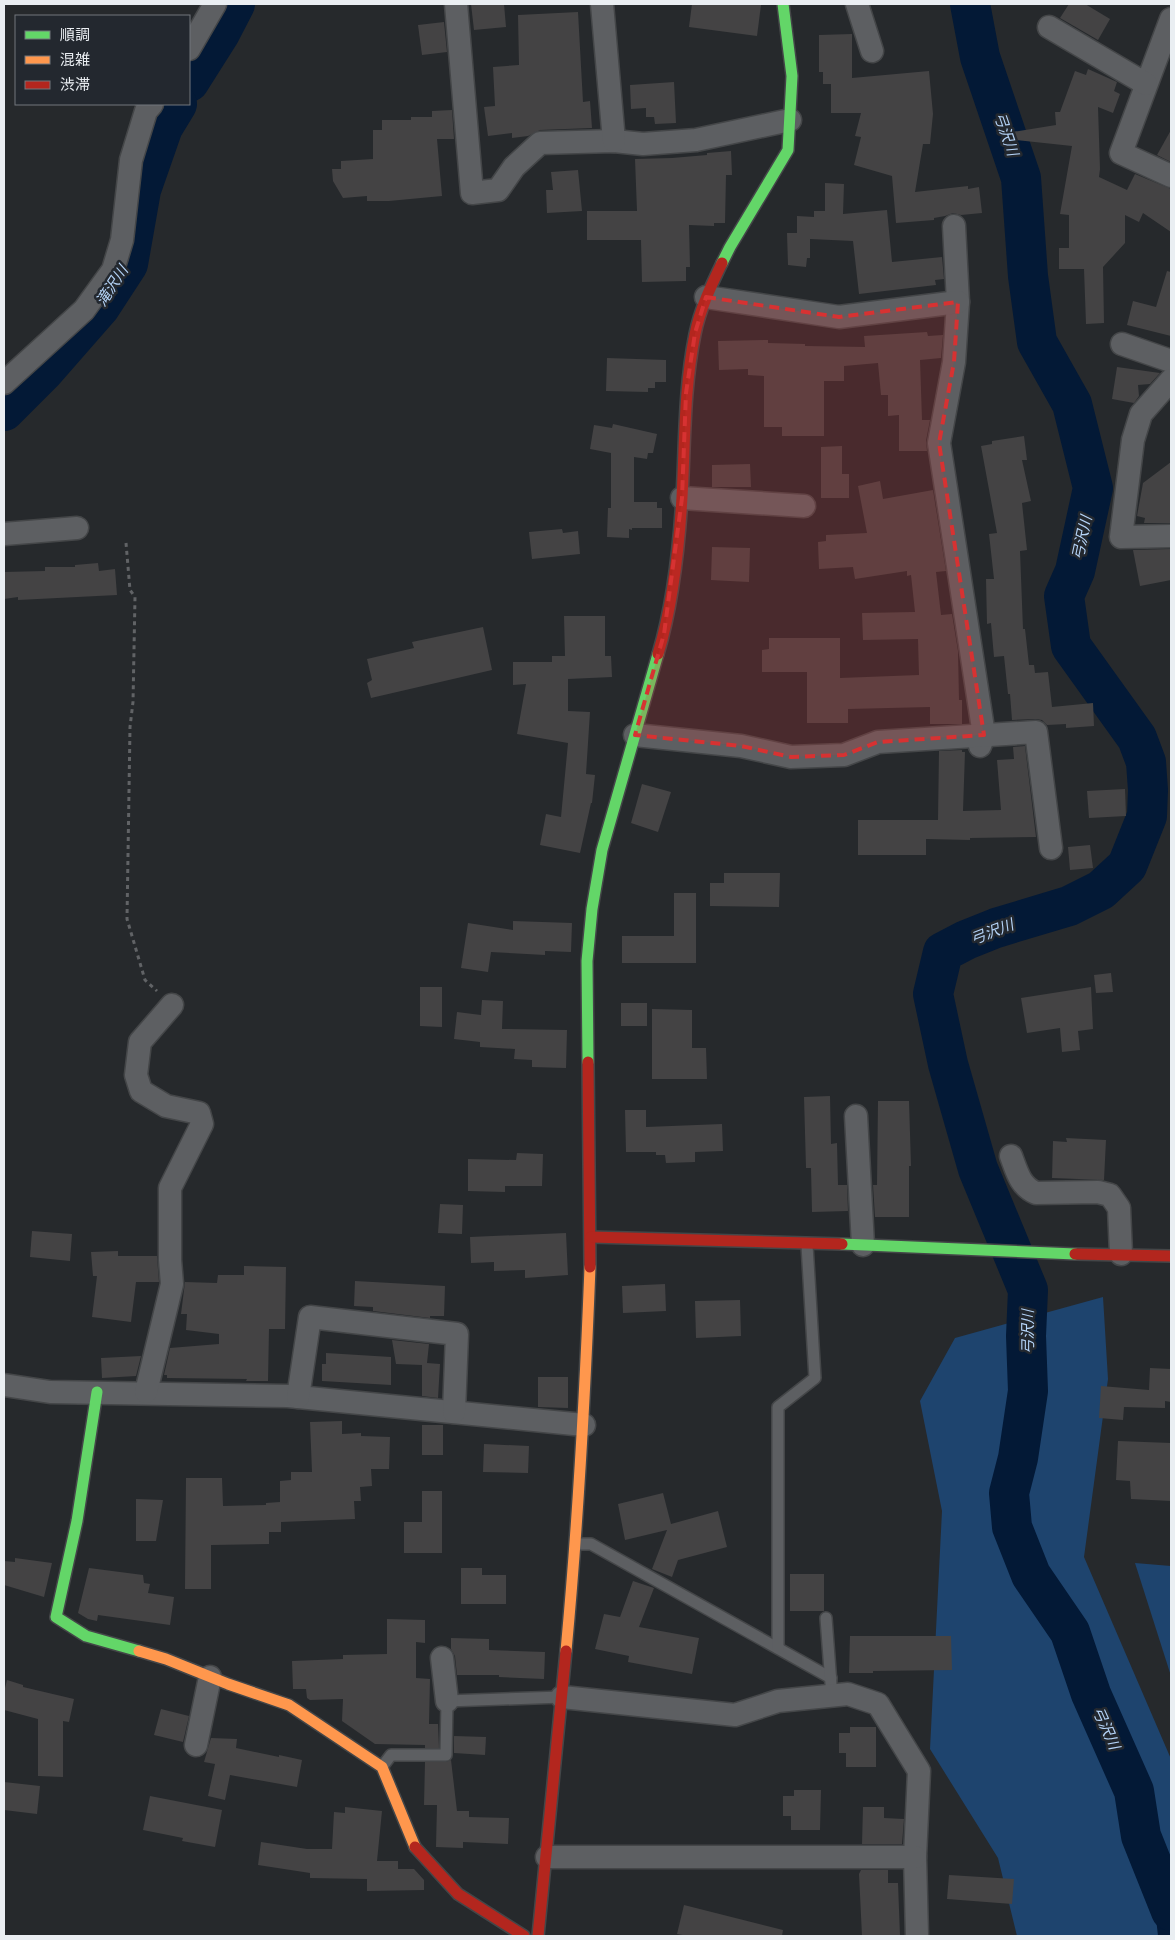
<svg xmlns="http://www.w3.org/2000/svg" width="1175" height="1940" viewBox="0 0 1175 1940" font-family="Poppins,'Noto Sans JP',sans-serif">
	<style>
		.green { fill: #1e446e }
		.water { fill: #031936 }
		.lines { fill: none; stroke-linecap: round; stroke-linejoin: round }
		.river { stroke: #031936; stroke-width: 40 }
		.building { fill: #444344 }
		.lane-casing { stroke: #444648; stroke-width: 14 }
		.street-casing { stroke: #444648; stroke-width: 25 }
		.fast-casing { stroke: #444648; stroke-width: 14 }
		.slow-casing { stroke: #444648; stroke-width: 14 }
		.jam-casing { stroke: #444648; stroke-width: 14 }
		.path { stroke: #616366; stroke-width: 3; stroke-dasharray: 4 4; stroke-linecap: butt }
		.lane { stroke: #5d5f62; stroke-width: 11 }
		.street { stroke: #5d5f62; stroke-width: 22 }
		.fast { stroke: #63d668; stroke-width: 11 }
		.slow { stroke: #ff974d; stroke-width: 11 }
		.jam { stroke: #b3261e; stroke-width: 11 }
		.marked { fill: #d73232; fill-opacity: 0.2; stroke: #d73232; stroke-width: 4; stroke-dasharray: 10 6; stroke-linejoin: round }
		.labels { text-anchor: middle; stroke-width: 5; stroke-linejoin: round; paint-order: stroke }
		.water-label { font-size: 15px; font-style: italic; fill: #b5d4f8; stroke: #23282f }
	</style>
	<rect width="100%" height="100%" fill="#26292c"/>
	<!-- green -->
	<g class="green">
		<path d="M 1103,1297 L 1108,1379 L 1084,1557 L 1171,1759 L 1171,1936 L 1017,1936 L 998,1858 L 930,1749 L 942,1511 L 920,1401 L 955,1338 Z"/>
		<path d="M 1135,1563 L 1171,1566 L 1171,1676 Z"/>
	</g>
	<!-- water -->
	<path class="water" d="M 1151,1802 L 1171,1870 L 1171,1936 L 1158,1936 L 1155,1909 L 1130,1851 L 1117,1807 Z"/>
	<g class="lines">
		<!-- river -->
		<g class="river">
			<path d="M 970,4 L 980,57 L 1021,178 L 1028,276 L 1037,342 L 1072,404 L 1093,488 L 1075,571 L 1064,596 L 1071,646 L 1137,738 L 1146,762 L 1148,790 L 1147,816 L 1127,866 L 1101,890 L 1069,906 L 996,928 L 966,940 L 943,952 L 933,994 L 948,1064 L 978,1169 L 1028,1290 L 1026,1336 L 1028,1391 L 1018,1458 L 1009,1493 L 1012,1527 L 1031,1575 L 1070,1632 L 1091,1694 L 1134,1791 L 1141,1836 L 1171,1911"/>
			<path d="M 189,82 L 220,33 L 235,4"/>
			<path d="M 4,411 L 44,371 L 100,307 L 128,264 L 141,190 L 163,127 L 177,104"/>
		</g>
	</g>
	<!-- building -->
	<g class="building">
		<path d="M 471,4 L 504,4 L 506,27 L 474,30 Z"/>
		<path d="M 692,4 L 761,5 L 757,36 L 689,27 Z"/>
		<path d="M 1069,4 L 1085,4 L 1110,19 L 1098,40 L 1060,18 Z"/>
		<path d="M 578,12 L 583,102 L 590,101 L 592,128 L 540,130 L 528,136 L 512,138 L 512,133 L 488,136 L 484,107 L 495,106 L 493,67 L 519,65 L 518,15 Z"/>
		<path d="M 444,22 L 447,52 L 422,55 L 418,25 Z"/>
		<path d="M 852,34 L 852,78 L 929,71 L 933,114 L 930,144 L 923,144 L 915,192 L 968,186 L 968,189 L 979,187 L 982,213 L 961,215 L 953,213 L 945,216 L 934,218 L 934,220 L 896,223 L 892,176 L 854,165 L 861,137 L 855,136 L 861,113 L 831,113 L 831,84 L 823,84 L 823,72 L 819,72 L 819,35 Z"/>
		<path d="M 1088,69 L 1117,82 L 1114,91 L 1120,94 L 1113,113 L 1098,107 L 1100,169 L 1099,177 L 1127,190 L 1135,174 L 1171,189 L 1171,232 L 1143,213 L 1139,222 L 1125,215 L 1125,243 L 1103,267 L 1104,323 L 1086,324 L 1084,269 L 1059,269 L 1059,248 L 1069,248 L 1069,215 L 1060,214 L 1072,146 L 1006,139 L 1006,133 L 1056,125 L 1055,112 L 1060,112 L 1075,71 L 1086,75 Z"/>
		<path d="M 674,82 L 676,123 L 655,124 L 654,117 L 646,117 L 646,108 L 631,109 L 630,85 Z"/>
		<path d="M 452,110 L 454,139 L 437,139 L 442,196 L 389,201 L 367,201 L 367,196 L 343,198 L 333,181 L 332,169 L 341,169 L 341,161 L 373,159 L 373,130 L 382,130 L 382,120 L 411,120 L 411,117 L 432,117 L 432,111 Z"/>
		<path d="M 1171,130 L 1171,162 L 1157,155 Z"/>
		<path d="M 731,151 L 732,175 L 726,175 L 725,223 L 714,223 L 714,226 L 689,225 L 690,267 L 686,267 L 686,281 L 642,282 L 641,240 L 587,240 L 587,211 L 637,211 L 635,159 L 672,158 L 707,155 L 707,153 Z"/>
		<path d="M 578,170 L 582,211 L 547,213 L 546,190 L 553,190 L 551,172 Z"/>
		<path d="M 825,183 L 844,184 L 843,214 L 887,210 L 892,262 L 942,257 L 944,279 L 935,280 L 936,285 L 859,294 L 853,241 L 810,239 L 810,258 L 807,258 L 806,267 L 788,265 L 787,233 L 797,233 L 797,216 L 814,217 L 814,211 L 825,211 Z"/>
		<path d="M 1167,271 L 1171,272 L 1171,336 L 1127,325 L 1133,301 L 1156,307 Z"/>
		<path d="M 927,332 L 928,336 L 943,335 L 941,358 L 920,360 L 922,420 L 930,420 L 926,441 L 927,451 L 899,451 L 899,415 L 888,416 L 888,395 L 881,395 L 878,363 L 844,366 L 844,381 L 824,381 L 824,436 L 782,436 L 782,427 L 764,427 L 764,376 L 748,375 L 748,369 L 719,370 L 718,341 L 768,340 L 768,343 L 805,344 L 805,346 L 865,347 L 864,336 Z"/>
		<path d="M 607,358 L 666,360 L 666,382 L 655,382 L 655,388 L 648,388 L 648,392 L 606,391 Z"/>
		<path d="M 1117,367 L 1160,373 L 1150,384 L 1138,385 L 1139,396 L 1134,403 L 1112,399 Z"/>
		<path d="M 613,424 L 657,434 L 653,453 L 648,453 L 647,459 L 634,457 L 634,502 L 657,502 L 657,508 L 662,508 L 662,528 L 632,528 L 632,530 L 629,529 L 629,538 L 607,537 L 608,508 L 611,508 L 611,453 L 590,449 L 594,425 L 612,428 Z"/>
		<path d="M 1024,436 L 1027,460 L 1022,460 L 1031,501 L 1022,503 L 1027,550 L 1020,551 L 1023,629 L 1025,629 L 1029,665 L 1034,665 L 1035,673 L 1048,672 L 1052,707 L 1093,703 L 1094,726 L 1066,728 L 1066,724 L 1047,725 L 1042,720 L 1036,719 L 1012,720 L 1010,694 L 1008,694 L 1004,656 L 994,657 L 991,623 L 987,624 L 986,579 L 994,579 L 989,534 L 997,533 L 981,446 L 992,444 L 992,441 Z"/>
		<path d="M 842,446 L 842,474 L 849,474 L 849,498 L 821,498 L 821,447 Z"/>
		<path d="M 1171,462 L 1171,523 L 1144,523 L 1145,518 L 1137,516 L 1143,483 Z"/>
		<path d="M 750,464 L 751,487 L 712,487 L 712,465 Z"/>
		<path d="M 880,481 L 883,499 L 933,490 L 946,571 L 936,572 L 941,615 L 952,614 L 958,651 L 959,700 L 962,700 L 962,724 L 930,724 L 930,707 L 848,709 L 848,723 L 807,723 L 807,672 L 762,672 L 762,650 L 769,649 L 769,638 L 840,638 L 840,678 L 919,675 L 918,639 L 863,640 L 862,613 L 915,612 L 911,575 L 907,576 L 907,571 L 855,579 L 853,567 L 819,569 L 818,542 L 826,541 L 826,535 L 867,533 L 858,486 Z"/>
		<path d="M 562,529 L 563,533 L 578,531 L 580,554 L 532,559 L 529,532 Z"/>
		<path d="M 712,547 L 750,548 L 749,582 L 711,580 Z"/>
		<path d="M 1171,549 L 1171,580 L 1140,586 L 1133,550 Z"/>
		<path d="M 98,563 L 99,571 L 115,569 L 117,595 L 18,600 L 18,597 L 4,599 L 4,572 L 45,571 L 45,567 L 75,567 L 75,565 Z"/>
		<path d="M 564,616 L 605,616 L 605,656 L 611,656 L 612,677 L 568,679 L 568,711 L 590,712 L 586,774 L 595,775 L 592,803 L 591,803 L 580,853 L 540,845 L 546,814 L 561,817 L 568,743 L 517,734 L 526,684 L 513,685 L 513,662 L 552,662 L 552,656 L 565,656 Z"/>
		<path d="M 483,627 L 492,670 L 371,698 L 367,683 L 372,680 L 367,659 L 414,648 L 412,642 Z"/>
		<path d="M 1025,746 L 1036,837 L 970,838 L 970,840 L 926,839 L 926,855 L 858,855 L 858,820 L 938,820 L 939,751 L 962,750 L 962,752 L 965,752 L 963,811 L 1001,810 L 997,760 L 1014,759 L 1013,747 Z"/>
		<path d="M 642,784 L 671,792 L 658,832 L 631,823 Z"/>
		<path d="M 1125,789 L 1126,816 L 1089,818 L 1087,791 Z"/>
		<path d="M 1090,845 L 1093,868 L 1070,870 L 1068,847 Z"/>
		<path d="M 724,873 L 780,873 L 779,907 L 710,906 L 710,883 L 724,883 Z"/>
		<path d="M 674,893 L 696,893 L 696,963 L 622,963 L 622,936 L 674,936 Z"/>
		<path d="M 513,921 L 572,923 L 571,952 L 545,951 L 545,955 L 491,952 L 488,972 L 461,968 L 468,923 L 513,930 Z"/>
		<path d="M 1111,973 L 1113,992 L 1096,993 L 1094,975 Z"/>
		<path d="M 420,987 L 442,987 L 442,1027 L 420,1026 Z"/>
		<path d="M 1091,987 L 1093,1029 L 1078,1031 L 1080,1050 L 1062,1052 L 1060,1028 L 1027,1033 L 1021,998 Z"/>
		<path d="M 482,1000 L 503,1001 L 502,1029 L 567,1030 L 566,1068 L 532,1067 L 532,1060 L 514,1059 L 515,1049 L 480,1047 L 480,1042 L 454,1039 L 457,1012 L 481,1015 Z"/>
		<rect x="621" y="1003" width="26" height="23"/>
		<path d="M 652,1009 L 692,1010 L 692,1048 L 706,1048 L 707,1079 L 652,1079 Z"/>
		<path d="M 830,1096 L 831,1144 L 837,1143 L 838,1185 L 847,1185 L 848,1211 L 812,1212 L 811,1168 L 806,1168 L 804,1097 Z"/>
		<path d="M 878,1101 L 909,1101 L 911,1166 L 909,1166 L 909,1217 L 875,1217 L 873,1185 L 877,1185 Z"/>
		<path d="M 625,1110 L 646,1110 L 646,1127 L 722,1124 L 723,1151 L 695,1152 L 695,1162 L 666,1163 L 665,1155 L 656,1155 L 656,1152 L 626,1152 Z"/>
		<path d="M 1066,1138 L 1106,1140 L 1104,1180 L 1052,1178 L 1053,1141 L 1067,1142 Z"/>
		<path d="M 517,1153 L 543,1154 L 542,1186 L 505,1186 L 505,1192 L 468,1191 L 468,1159 L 516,1160 Z"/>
		<path d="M 440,1204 L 463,1205 L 462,1234 L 438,1233 Z"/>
		<path d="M 32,1231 L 72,1234 L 70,1261 L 30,1257 Z"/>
		<path d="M 566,1233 L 568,1275 L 525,1278 L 525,1270 L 494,1271 L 494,1262 L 471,1263 L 470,1237 Z"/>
		<path d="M 118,1251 L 118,1256 L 157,1256 L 159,1282 L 136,1282 L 131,1322 L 92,1317 L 97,1276 L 93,1276 L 91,1252 Z"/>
		<path d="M 244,1266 L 286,1267 L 285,1329 L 269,1329 L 268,1381 L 246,1381 L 247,1379 L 167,1378 L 167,1375 L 164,1375 L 170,1348 L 219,1344 L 219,1334 L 186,1330 L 187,1314 L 181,1314 L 185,1282 L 217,1283 L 218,1275 L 244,1275 Z"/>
		<path d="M 355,1281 L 445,1286 L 444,1316 L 430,1316 L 430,1318 L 373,1311 L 373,1307 L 354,1306 Z"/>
		<path d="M 665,1284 L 666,1311 L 623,1313 L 622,1286 Z"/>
		<path d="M 740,1300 L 741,1336 L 696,1338 L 695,1301 Z"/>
		<path d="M 392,1340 L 429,1344 L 427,1363 L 440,1364 L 438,1398 L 422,1396 L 422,1365 L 396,1364 Z"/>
		<path d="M 326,1353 L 391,1357 L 391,1385 L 322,1381 L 322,1364 L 326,1364 Z"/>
		<path d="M 141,1356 L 136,1376 L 102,1378 L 101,1358 Z"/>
		<path d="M 1150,1368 L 1171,1369 L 1171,1402 L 1165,1401 L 1165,1408 L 1124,1407 L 1123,1420 L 1099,1418 L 1101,1386 L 1149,1390 Z"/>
		<path d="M 538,1377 L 568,1377 L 568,1408 L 538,1407 Z"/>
		<path d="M 342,1421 L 342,1434 L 361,1433 L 361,1436 L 390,1437 L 389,1469 L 371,1469 L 372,1486 L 360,1487 L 361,1501 L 354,1501 L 355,1519 L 281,1522 L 281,1532 L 269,1532 L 269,1544 L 211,1545 L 211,1589 L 185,1589 L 186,1478 L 222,1478 L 223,1506 L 266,1505 L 266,1503 L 280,1502 L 280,1481 L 291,1480 L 291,1472 L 312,1472 L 310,1422 Z"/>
		<rect x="422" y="1425" width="21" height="30"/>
		<path d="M 1118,1441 L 1171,1443 L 1171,1501 L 1131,1499 L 1130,1481 L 1116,1480 Z"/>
		<path d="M 484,1444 L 529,1446 L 528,1473 L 483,1472 Z"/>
		<path d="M 422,1491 L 442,1491 L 442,1553 L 404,1553 L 404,1522 L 422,1522 Z"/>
		<path d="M 663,1493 L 671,1524 L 718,1511 L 727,1547 L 678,1560 L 672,1577 L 652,1569 L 667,1530 L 625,1540 L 618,1504 Z"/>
		<path d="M 136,1499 L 163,1500 L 156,1541 L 136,1541 Z"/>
		<path d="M 15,1558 L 52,1563 L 44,1597 L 4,1585 L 4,1561 L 15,1562 Z"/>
		<path d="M 89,1568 L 143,1575 L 144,1583 L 150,1584 L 148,1593 L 174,1597 L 170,1625 L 98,1615 L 97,1621 L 88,1619 L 78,1613 Z"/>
		<path d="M 461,1568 L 482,1568 L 482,1575 L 506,1575 L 506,1604 L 461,1604 Z"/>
		<rect x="790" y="1574" width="34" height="37"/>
		<path d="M 633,1581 L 654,1588 L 639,1627 L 699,1638 L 692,1674 L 628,1662 L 629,1656 L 595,1649 L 604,1614 L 620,1617 Z"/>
		<path d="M 387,1619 L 425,1620 L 425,1643 L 416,1642 L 416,1678 L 430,1679 L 429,1724 L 438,1724 L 439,1748 L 425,1748 L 425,1745 L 375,1744 L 342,1721 L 343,1699 L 310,1700 L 307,1698 L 306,1689 L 293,1689 L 292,1661 L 343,1659 L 343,1655 L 387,1654 Z"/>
		<path d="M 850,1636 L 951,1636 L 952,1670 L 873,1671 L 873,1673 L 849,1673 Z"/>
		<path d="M 451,1638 L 489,1639 L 489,1650 L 545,1652 L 544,1679 L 499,1677 L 499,1675 L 457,1675 L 455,1656 L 451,1649 Z"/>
		<path d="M 7,1680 L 23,1685 L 23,1687 L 74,1699 L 69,1722 L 63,1721 L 63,1777 L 38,1776 L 38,1719 L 4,1710 L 4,1692 Z"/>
		<path d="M 161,1709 L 189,1716 L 183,1742 L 154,1735 Z"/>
		<path d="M 850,1727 L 876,1727 L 876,1767 L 846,1767 L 846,1753 L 839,1753 L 839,1733 L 850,1733 Z"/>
		<path d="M 454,1736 L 486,1737 L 485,1755 L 454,1753 Z"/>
		<path d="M 211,1738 L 237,1739 L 236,1748 L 279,1757 L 279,1755 L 302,1760 L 297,1787 L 230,1775 L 225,1800 L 208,1796 L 215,1764 L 204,1762 Z"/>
		<path d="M 451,1760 L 457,1811 L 469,1811 L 469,1817 L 509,1818 L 508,1844 L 463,1842 L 463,1848 L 436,1847 L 437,1805 L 424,1805 L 425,1762 L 446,1762 Z"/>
		<path d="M 4,1782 L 40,1786 L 37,1814 L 4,1810 Z"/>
		<path d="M 794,1790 L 821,1790 L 820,1830 L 791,1830 L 791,1816 L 783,1816 L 783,1796 L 794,1796 Z"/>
		<path d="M 150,1796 L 222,1810 L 215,1847 L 182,1841 L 183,1838 L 143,1830 Z"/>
		<path d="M 345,1807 L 382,1811 L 377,1861 L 398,1861 L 398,1869 L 414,1869 L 424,1880 L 424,1890 L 367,1891 L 367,1879 L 310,1878 L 310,1873 L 258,1865 L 261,1842 L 307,1849 L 332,1849 L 334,1812 L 345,1813 Z"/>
		<path d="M 863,1807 L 884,1807 L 884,1818 L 904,1819 L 902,1844 L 862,1844 Z"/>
		<path d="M 861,1870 L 888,1870 L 888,1883 L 898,1883 L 900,1936 L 862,1936 L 859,1874 Z"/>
		<path d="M 949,1875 L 1014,1879 L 1012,1904 L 947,1899 Z"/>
		<path d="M 684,1905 L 783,1930 L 782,1936 L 688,1936 L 677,1934 Z"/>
	</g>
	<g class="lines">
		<!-- lane casing -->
		<g class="lane-casing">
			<g id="lane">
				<path d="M 576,1544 L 591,1544 L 831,1678"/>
				<path d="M 826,1618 L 831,1684"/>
				<path d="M 778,1648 L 778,1407 L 815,1378 L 807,1245"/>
				<path d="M 382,1767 L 391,1755 L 446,1755 L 447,1701 L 562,1697"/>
			</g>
		</g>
		<!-- street casing -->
		<g class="street-casing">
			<g id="street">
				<path d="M 456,4 L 472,193 L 498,190 L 514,167 L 540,143 L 614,141 L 643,144 L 696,140 L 790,120"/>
				<path d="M 602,4 L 614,141"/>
				<path d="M 857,4 L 872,51"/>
				<path d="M 1171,19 L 1121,153 L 1171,176"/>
				<path d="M 1049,27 L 1146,84"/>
				<path d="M 189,49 L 215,4"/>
				<path d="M 954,226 L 958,302 L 954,362 L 939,443 L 984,735 L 980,746"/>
				<path d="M 706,297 L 839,317 L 958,302"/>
				<path d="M 1122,344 L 1171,361"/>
				<path d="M 1171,380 L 1141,414 L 1133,440 L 1121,537 L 1171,536"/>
				<path d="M 4,383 L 84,310 L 113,270 L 122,240 L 131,160 L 146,111 L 152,104"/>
				<path d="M 682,498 L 804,506"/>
				<path d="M 4,534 L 77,528"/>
				<path d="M 635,735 L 741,746 L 791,757 L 844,755 L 878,742 L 1036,732 L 1051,848"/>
				<path d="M 856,1116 L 863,1245"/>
				<path d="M 1011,1156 C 1017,1172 1020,1186 1036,1193 L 1098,1192 L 1110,1195 L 1119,1208 L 1121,1254"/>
				<path d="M 4,1385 L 50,1392 L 288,1396 L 584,1425"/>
				<path d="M 146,1392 L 172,1284 L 170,1260 L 170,1188 L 202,1124 L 199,1113 L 166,1106 L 141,1091 L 136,1075 L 140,1042 L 172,1005"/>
				<path d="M 298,1397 L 310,1317 L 457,1334 L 454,1412"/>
				<path d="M 442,1658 L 447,1701"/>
				<path d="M 562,1697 L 735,1715 L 778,1701 L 848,1694 L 878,1704 L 919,1771 L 915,1857 L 917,1936"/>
				<path d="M 196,1745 L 210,1677"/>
				<path d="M 547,1857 L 915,1857"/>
			</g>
		</g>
		<!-- fast casing -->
		<g class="fast-casing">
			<g id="fast">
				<path d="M 722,263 L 730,247 L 788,150 L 792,76 L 783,4"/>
				<path d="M 588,1062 L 587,961 L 592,909 L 602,850 L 658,654"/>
				<path d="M 842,1244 L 1075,1254"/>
				<path d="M 97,1392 L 77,1521 L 56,1617 L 86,1636 L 139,1651"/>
			</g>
		</g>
		<!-- slow casing -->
		<g class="slow-casing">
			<g id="slow">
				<path d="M 139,1651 L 166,1659 L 228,1684 L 289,1705 L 382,1767 L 415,1847"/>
				<path d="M 566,1651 C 578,1523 585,1396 590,1267"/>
			</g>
		</g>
		<!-- jam casing -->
		<g class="jam-casing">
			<g id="jam">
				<path d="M 658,654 C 673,604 679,548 682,497 C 685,442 684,388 695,334 C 700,309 711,286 722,263"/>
				<path d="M 588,1062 L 590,1267"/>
				<path d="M 591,1237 L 842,1244"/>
				<path d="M 1075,1254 L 1171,1256"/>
				<path d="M 415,1847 L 458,1894 L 524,1936"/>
				<path d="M 538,1936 L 566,1651"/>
			</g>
		</g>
		<!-- path -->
		<path class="path" d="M 126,543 L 130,590 L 135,597 L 133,702 L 130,727 L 127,919 L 145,980 L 157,991"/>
		<!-- lane -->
		<use href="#lane" class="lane"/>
		<!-- street -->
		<use href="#street" class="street"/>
		<!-- fast -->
		<use href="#fast" class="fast"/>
		<!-- slow -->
		<use href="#slow" class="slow"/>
		<!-- jam -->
		<use href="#jam" class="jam"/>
	</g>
	<!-- marked area -->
	<path class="marked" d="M 706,297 L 839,317 L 958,302 L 954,362 L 939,443 L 984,735 L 878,742 L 844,755 L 791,757 L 741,746 L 635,735 L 664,634 L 682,498 L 686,393 L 695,333 Z"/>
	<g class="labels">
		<!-- water labels -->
		<g class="water-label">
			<text transform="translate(1006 134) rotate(71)" y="5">弓沢川</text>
			<text transform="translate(112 286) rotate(-57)" y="5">滝沢川</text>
			<text transform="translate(1082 538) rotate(-78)" y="5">弓沢川</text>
			<text transform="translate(992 932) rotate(-21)" y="5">弓沢川</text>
			<text transform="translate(1028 1332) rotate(-90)" y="5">弓沢川</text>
			<text transform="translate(1106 1728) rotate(66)" y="5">弓沢川</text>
		</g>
	</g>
	<!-- border -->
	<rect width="1175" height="1940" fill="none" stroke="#eaeef2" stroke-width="10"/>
	<!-- legend -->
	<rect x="15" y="15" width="175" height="90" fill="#23282f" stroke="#73777d"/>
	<rect x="25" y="31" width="25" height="8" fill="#63d668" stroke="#73777d"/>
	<text x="60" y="40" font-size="15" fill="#eaeef2">順調</text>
	<rect x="25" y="56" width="25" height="8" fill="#ff974d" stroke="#73777d"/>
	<text x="60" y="65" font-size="15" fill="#eaeef2">混雑</text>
	<rect x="25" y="81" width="25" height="8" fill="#b3261e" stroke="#73777d"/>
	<text x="60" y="90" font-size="15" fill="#eaeef2">渋滞</text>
</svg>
